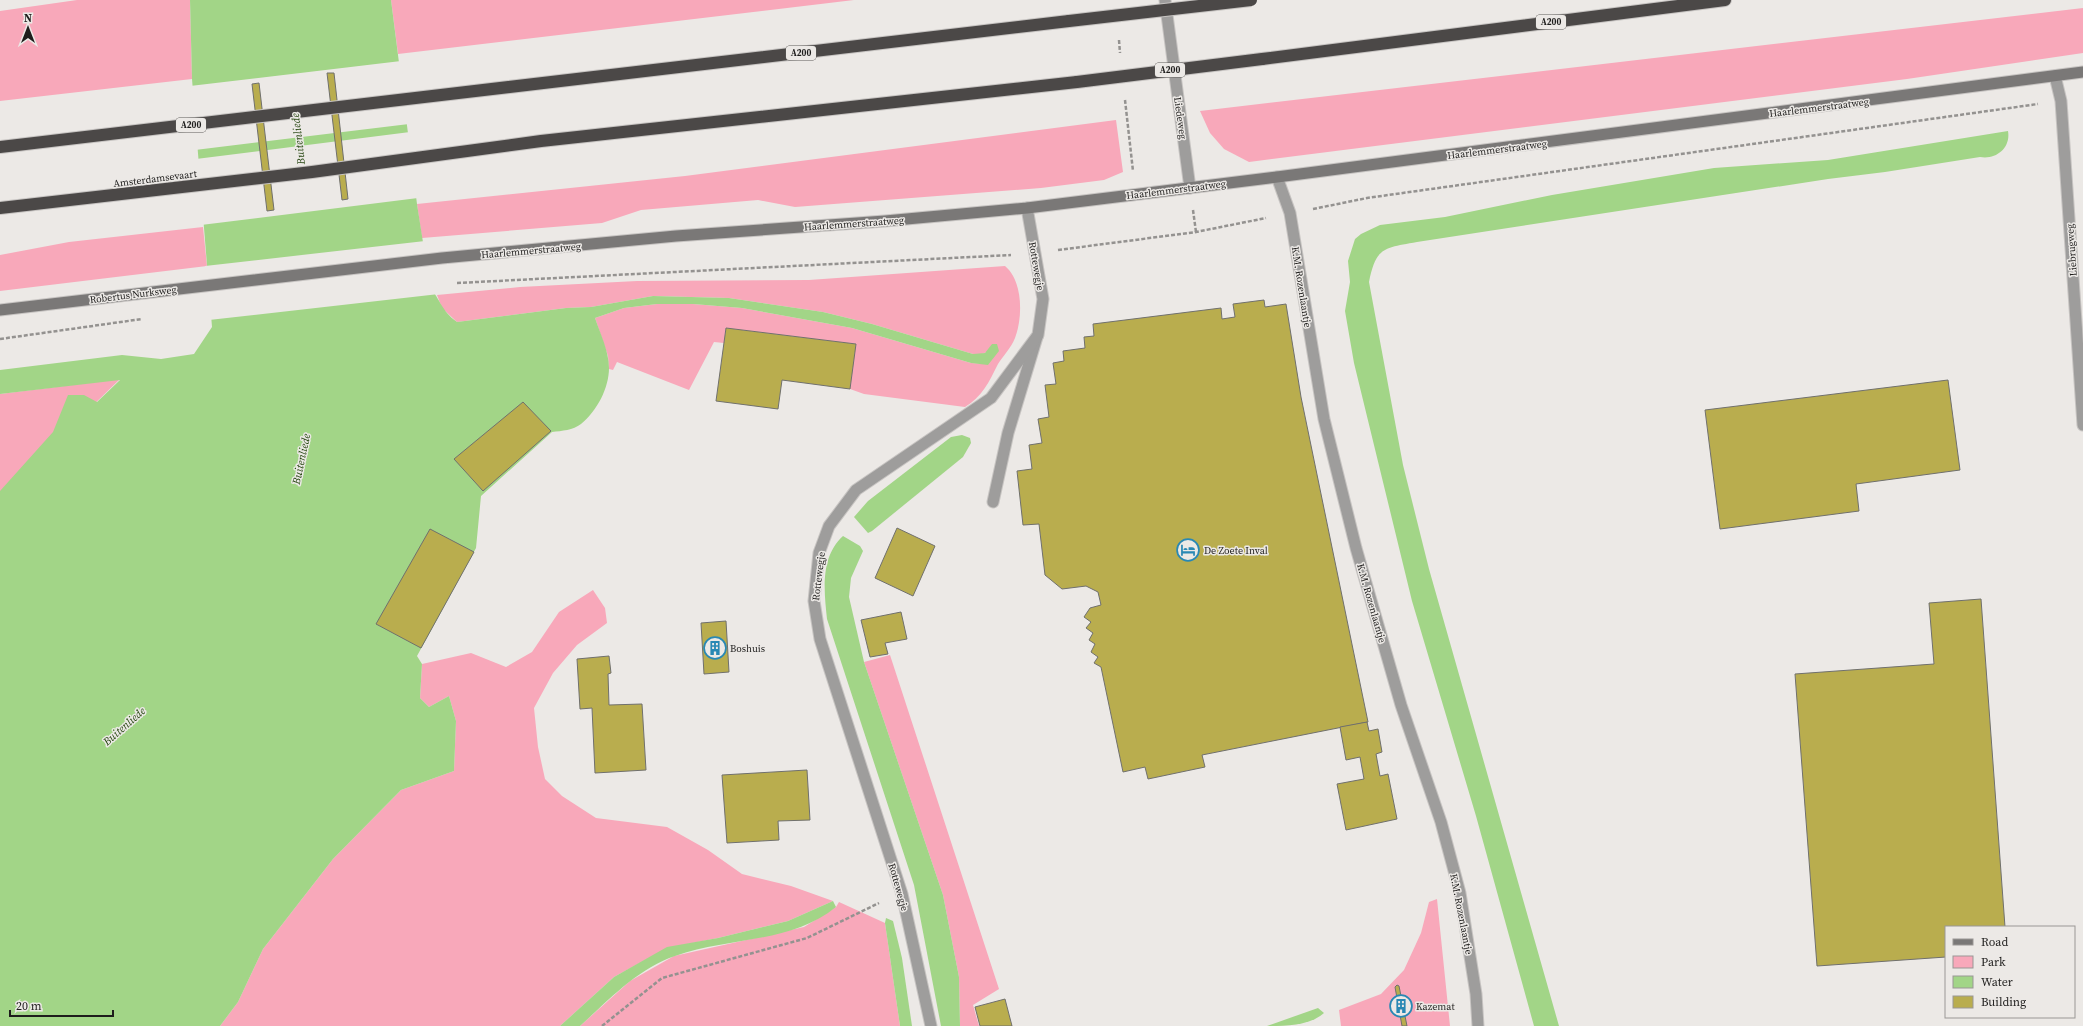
<svg xmlns="http://www.w3.org/2000/svg" width="2083" height="1026" viewBox="0 0 2083 1026" font-family="'Source Serif 4',serif">
	<style>
		.green { fill: #f8a8ba }
		.water { fill: #a2d587 }
		.pier { fill: #ece9e6 }
		.building { fill: #b9ad4e; stroke: #70706d }
		.lines { fill: none; stroke-linecap: round; stroke-linejoin: round }
		.service-casing { stroke: #c7c4c2; stroke-width: 13 }
		.minor-casing { stroke: #c7c4c2; stroke-width: 13 }
		.tertiary-casing { stroke: #c7c4c2; stroke-width: 13 }
		.secondary-casing { stroke: #c7c4c2; stroke-width: 13 }
		.motorway-casing { stroke: #c7c4c2; stroke-width: 14 }
		.path { stroke: #949290; stroke-width: 2.5; stroke-dasharray: 4 2; stroke-linecap: butt }
		.service { stroke: #9e9d9c; stroke-width: 11 }
		.minor { stroke: #9e9d9c; stroke-width: 11 }
		.tertiary { stroke: #9e9d9c; stroke-width: 11 }
		.secondary { stroke: #7a7877; stroke-width: 11 }
		.motorway { stroke: #4b4847; stroke-width: 12 }
		.motorway-bridge-casing { stroke: #c7c4c2; stroke-width: 14; stroke-linecap: butt }
		.motorway-bridge { stroke: #4b4847; stroke-width: 12 }
		.labels { text-anchor: middle; stroke-width: 3; stroke-linejoin: round; paint-order: stroke }
		.shield { fill: #ece9e6; stroke: #5c5a59; stroke-width: 1 }
		.shield-label { font-size: 9px; font-weight: bold; fill: #1e1d1c }
		.street-label { font-size: 10px; fill: #1e1d1c; stroke: #ece9e6 }
		.poi-label { font-size: 10px; fill: #1e1d1c; stroke: #ece9e6; text-anchor: start }
		.water-label { font-size: 11px; font-style: italic; fill: #274712; stroke: #ece9e6 }
	</style>
	<rect width="100%" height="100%" fill="#ece9e6"/>
	<!-- green -->
	<g class="green">
		<path d="M 77,0 L 190,0 L 192,79 L 0,101 L 0,11 Z"/>
		<path d="M 391,0 L 854,0 L 398,54 Z"/>
		<path d="M 2083,8 L 2083,53 L 1907,79 L 1249,162 L 1224,149 L 1210,133 L 1200,111 Z"/>
		<path d="M 1116,120 L 1123,172 L 1104,180 L 1041,188 L 795,207 L 758,200 L 641,210 L 602,223 L 422,238 L 417,204 L 685,176 Z"/>
		<path d="M 203,227 L 207,266 L 0,291 L 0,255 L 69,242 Z"/>
		<path d="M 1005,266 C 1023,281 1023,317 1015,338 C 1011,348 1003,356 998,364 C 989,382 982,397 965,407 L 864,394 L 850,389 L 856,344 L 726,328 L 724,343 L 714,342 L 689,390 L 617,362 L 613,370 L 609,369 L 608,356 L 595,318 L 624,308 L 657,304 L 693,304 L 742,308 L 852,328 L 971,363 L 989,364 L 991,346 C 989,354 980,355 973,354 L 872,324 L 823,312 L 729,298 L 653,296 L 591,307 L 566,308 L 457,322 L 442,308 L 437,295 L 520,287 L 637,281 L 809,280 Z"/>
		<path d="M 120,379 L 0,496 L 0,394 Z"/>
		<path d="M 593,590 L 605,608 L 607,623 L 577,645 L 553,673 L 534,708 L 538,747 L 545,779 L 562,796 L 596,818 L 667,827 L 708,850 L 742,874 L 791,886 L 833,901 L 788,921 L 718,938 L 667,948 L 614,977 L 560,1026 L 220,1026 L 238,1002 L 263,949 L 333,859 L 401,790 L 454,771 L 456,721 L 449,696 L 429,707 L 420,698 L 422,664 L 471,653 L 506,667 L 532,652 L 559,612 Z"/>
		<path d="M 890,655 L 999,989 L 973,1005 L 979,1026 L 960,1026 L 959,977 L 943,895 L 864,662 Z"/>
		<path d="M 1437,899 L 1450,1026 L 1341,1026 L 1339,1010 L 1381,994 L 1404,970 L 1421,933 L 1429,902 Z"/>
		<path d="M 839,902 L 885,923 L 900,1026 L 580,1026 L 630,981 L 674,956 L 804,927 L 836,907 Z"/>
	</g>
	<!-- water -->
	<g class="water">
		<path d="M 190,0 L 391,0 L 417,204 L 430,287 C 441,301 441,310 457,322 L 566,308 L 591,307 L 653,296 L 729,298 L 823,312 L 872,324 L 973,354 L 985,353 L 992,344 L 997,344 L 999,351 L 988,365 L 971,363 L 852,328 L 742,308 L 693,304 L 657,304 L 624,308 L 595,318 C 600,333 609,351 609,368 C 609,388 597,411 581,424 C 573,430 562,431 552,432 L 481,496 L 476,548 L 417,656 L 422,664 L 420,698 L 429,707 L 449,696 L 456,721 L 454,771 L 401,790 L 333,859 L 263,949 L 238,1002 L 220,1026 L 0,1026 L 0,491 L 53,432 L 68,395 L 84,395 L 97,402 L 120,380 L 0,394 L 0,370 L 122,355 L 161,359 L 194,354 L 212,327 L 192,79 Z"/>
		<path d="M 2008,131 C 2011,148 1996,160 1980,157 L 1885,172 L 1828,179 L 1417,242 C 1384,248 1376,247 1369,282 L 1403,465 L 1429,569 L 1559,1026 L 1534,1026 L 1476,816 L 1412,601 L 1354,363 L 1345,311 L 1350,282 L 1348,261 L 1355,239 L 1361,234 L 1380,225 L 1445,217 L 1552,195 L 1714,168 L 1828,160 Z"/>
		<path d="M 962,435 L 970,438 L 971,443 L 963,457 L 872,531 L 868,533 L 854,517 L 868,501 L 951,437 Z"/>
		<path d="M 843,536 L 860,546 L 863,551 L 851,578 L 849,597 L 864,662 L 943,895 L 959,977 L 960,1026 L 941,1026 L 914,885 L 827,619 C 824,591 820,557 843,536 Z"/>
		<path d="M 833,901 L 836,907 C 790,944 728,937 675,956 C 637,969 609,1000 580,1026 L 560,1026 L 614,977 L 667,947 L 718,938 L 788,921 Z"/>
		<path d="M 886,918 L 893,921 L 902,958 L 912,1026 L 900,1026 L 885,923 Z"/>
		<path d="M 1318,1008 L 1324,1013 C 1309,1026 1286,1026 1267,1026 Z"/>
	</g>
	<!-- pier -->
	<g class="pier">
		<path d="M 401,61 L 409,124 L 195,150 L 190,86 Z"/>
		<path d="M 410,132 L 418,198 L 201,225 L 196,159 Z"/>
		<path d="M 425,241 L 432,286 L 439,294 L 209,320 L 205,266 Z"/>
	</g>
	<!-- building -->
	<g class="building">
		<path d="M 327,73 L 334,73 L 348,199 L 342,200 Z"/>
		<path d="M 259,83 L 274,210 L 267,211 L 252,84 Z"/>
		<path d="M 1264,300 L 1265,307 L 1286,304 L 1301,397 L 1368,722 L 1202,755 L 1205,767 L 1148,779 L 1145,767 L 1123,772 L 1101,667 L 1094,663 L 1098,657 L 1091,652 L 1095,644 L 1089,640 L 1093,633 L 1086,628 L 1091,622 L 1084,617 L 1090,608 L 1101,605 L 1098,592 L 1086,586 L 1062,589 L 1045,575 L 1039,524 L 1023,525 L 1017,471 L 1032,469 L 1029,445 L 1042,443 L 1038,419 L 1049,417 L 1045,385 L 1056,384 L 1053,363 L 1064,361 L 1063,351 L 1085,348 L 1084,337 L 1094,336 L 1093,324 L 1221,308 L 1222,319 L 1235,317 L 1233,304 Z"/>
		<path d="M 726,328 L 856,344 L 850,389 L 782,380 L 778,409 L 716,401 Z"/>
		<path d="M 1948,380 L 1960,470 L 1856,484 L 1859,511 L 1720,529 L 1705,410 Z"/>
		<path d="M 523,402 L 551,431 L 483,491 L 454,459 Z"/>
		<path d="M 897,528 L 935,546 L 913,596 L 875,578 Z"/>
		<path d="M 430,529 L 474,552 L 421,648 L 376,624 Z"/>
		<path d="M 1981,599 L 2005,927 L 1946,927 L 1946,957 L 1817,966 L 1795,674 L 1934,664 L 1929,603 Z"/>
		<path d="M 901,612 L 907,639 L 885,643 L 888,654 L 870,657 L 861,620 Z"/>
		<path d="M 726,621 L 729,672 L 704,674 L 701,623 Z"/>
		<path d="M 609,656 L 611,673 L 608,674 L 609,705 L 642,704 L 646,770 L 595,773 L 592,708 L 580,709 L 577,659 Z"/>
		<path d="M 1367,722 L 1369,731 L 1378,729 L 1382,752 L 1376,754 L 1380,776 L 1388,774 L 1397,819 L 1346,830 L 1337,784 L 1364,779 L 1360,757 L 1346,760 L 1340,727 Z"/>
		<path d="M 807,770 L 810,820 L 778,821 L 779,840 L 727,843 L 722,775 Z"/>
		<path d="M 1397,985 L 1399,986 L 1407,1026 L 1402,1026 L 1395,987 Z"/>
		<path d="M 1005,999 L 1012,1026 L 980,1026 L 975,1007 Z"/>
	</g>
	<g class="lines">
		<!-- service casing -->
		<g class="service-casing">
			<path id="service" d="M 993,502 L 1008,433 L 1037,337"/>
		</g>
		<!-- minor casing -->
		<g class="minor-casing">
			<g id="minor">
				<path d="M 2055,76 L 2061,101 L 2083,425"/>
				<path d="M 1277,177 L 1290,213 L 1324,419 L 1356,548 L 1401,705 L 1441,822 L 1460,893 L 1476,994 L 1478,1026"/>
				<path d="M 931,1026 L 902,894 L 820,639 L 814,601 L 819,553 L 829,526 L 856,490 L 991,398 L 1038,335 L 1043,299 L 1027,208"/>
			</g>
		</g>
		<!-- tertiary casing -->
		<g class="tertiary-casing">
			<path id="tertiary" d="M 1165,0 L 1190,188"/>
		</g>
		<!-- secondary casing -->
		<g class="secondary-casing">
			<path id="secondary" d="M 0,310 L 442,258 L 676,236 L 885,221 L 1027,208 L 1277,177 L 2083,72"/>
		</g>
		<!-- motorway casing -->
		<g class="motorway-casing">
			<g id="motorway">
				<path d="M 1262,59 L 1725,0"/>
				<path d="M 0,147 L 1069,21"/>
				<path d="M 0,208 L 312,172 L 541,141 L 1077,82"/>
			</g>
		</g>
		<!-- path -->
		<g class="path">
			<path d="M 1119,40 L 1120,53"/>
			<path d="M 1125,100 L 1133,171"/>
			<path d="M 1313,209 L 1367,198 L 2038,104"/>
			<path d="M 1193,210 L 1196,232"/>
			<path d="M 1058,250 L 1196,232 L 1266,218"/>
			<path d="M 457,283 L 1011,255"/>
			<path d="M 0,339 L 142,319"/>
			<path d="M 602,1026 L 662,978 L 807,938 L 879,903"/>
		</g>
		<!-- service -->
		<use href="#service" class="service"/>
		<!-- minor -->
		<use href="#minor" class="minor"/>
		<!-- tertiary -->
		<use href="#tertiary" class="tertiary"/>
		<!-- secondary -->
		<use href="#secondary" class="secondary"/>
		<!-- motorway -->
		<use href="#motorway" class="motorway"/>
		<!-- motorway-bridge casing -->
		<g class="motorway-bridge-casing">
			<g id="motorway-bridge">
				<path d="M 1069,21 L 1251,0"/>
				<path d="M 1077,82 L 1262,59"/>
			</g>
		</g>
		<!-- motorway-bridge -->
		<use href="#motorway-bridge" class="motorway-bridge"/>
	</g>
	<!-- icons -->
	<defs>
		<g id="hotel-ring" transform="scale(1.15)"><circle r="9.5" fill="#ece9e6" stroke="#2988b4" stroke-width="1.5"/><path d="M-6-4.5h1.5V1H6V5H4.5V3h-9V5H-6ZM-4 0a1.8 1.8 0 1 1 3.6 0ZM.5 0V-2.5h3Q6-2.5 6 0Z" fill="#2988b4"/></g>
		<g id="building-ring" transform="scale(1.15)"><circle r="9.5" fill="#ece9e6" stroke="#2988b4" stroke-width="1.5"/><path d="M-4-6H4V6H1V3H-1V6H-4ZM-2.5-4.3h1.7v1.8h-1.7ZM.8-4.3h1.7v1.8H.8ZM-2.5-1h1.7V.8h-1.7ZM.8-1h1.7V.8H.8Z" fill="#2988b4"/></g>
	</defs>
	<g fill-rule="evenodd">
		<use href="#hotel-ring" x="1188" y="550"/>
		<use href="#building-ring" x="715" y="648"/>
		<use href="#building-ring" x="1401" y="1006"/>
	</g>
	<g class="labels">
		<!-- shield labels -->
		<g class="shield">
			<rect x="1536" y="15" width="30" height="14" rx="3"/>
			<rect x="786" y="46" width="30" height="14" rx="3"/>
			<rect x="1155" y="63" width="30" height="14" rx="3"/>
			<rect x="176" y="118" width="30" height="14" rx="3"/>
		</g>
		<g class="shield-label">
			<text x="1551" y="25">A200</text>
			<text x="801" y="56">A200</text>
			<text x="1170" y="73">A200</text>
			<text x="191" y="128">A200</text>
		</g>
		<!-- street labels -->
		<g class="street-label">
			<text transform="translate(1819 107) rotate(-7)" y="4">Haarlemmerstraatweg</text>
			<text transform="translate(1181 118) rotate(82)" y="4">Liedeweg</text>
			<text transform="translate(1497 149) rotate(-7)" y="4">Haarlemmerstraatweg</text>
			<text transform="translate(155 178) rotate(-7)" y="4">Amsterdamsevaart</text>
			<text transform="translate(1176 189) rotate(-7)" y="4">Haarlemmerstraatweg</text>
			<text transform="translate(854 223) rotate(-4)" y="4">Haarlemmerstraatweg</text>
			<text transform="translate(531 250) rotate(-5)" y="4">Haarlemmerstraatweg</text>
			<text transform="translate(2071 250) rotate(-94)" y="4">Liebrugweg</text>
			<text transform="translate(1037 266) rotate(80)" y="4">Rottewegje</text>
			<text transform="translate(1302 287) rotate(81)" y="4">K.M. Rozenlaantje</text>
			<text transform="translate(133 294) rotate(-7)" y="4">Robertus Nurksweg</text>
			<text transform="translate(818 576) rotate(-83)" y="4">Rottewegje</text>
			<text transform="translate(1372 603) rotate(74)" y="4">K.M. Rozenlaantje</text>
			<text transform="translate(899 887) rotate(74)" y="4">Rottewegje</text>
			<text transform="translate(1462 914) rotate(79)" y="4">K.M. Rozenlaantje</text>
		</g>
		<!-- poi labels -->
		<g class="poi-label">
			<text x="1204" y="554">De Zoete Inval</text>
			<text x="730" y="652">Boshuis</text>
			<text x="1416" y="1010">Kazemat</text>
		</g>
		<!-- water labels -->
		<g class="water-label">
			<text transform="translate(298 139) rotate(-97)" y="4">Buitenliede</text>
			<text transform="translate(301 459) rotate(-78)" y="4">Buitenliede</text>
			<text transform="translate(124 726) rotate(-41)" y="4">Buitenliede</text>
		</g>
	</g>
	<!-- legend -->
	<rect x="1945" y="926" width="130" height="92" fill="#ece9e6" stroke="#9a9795"/>
	<rect x="1953" y="939" width="20" height="6" fill="#7a7877" stroke="#9a9795"/>
	<text x="1981" y="946" font-size="12" fill="#1e1d1c">Road</text>
	<rect x="1953" y="956" width="20" height="12" fill="#f8a8ba" stroke="#9a9795"/>
	<text x="1981" y="966" font-size="12" fill="#1e1d1c">Park</text>
	<rect x="1953" y="976" width="20" height="12" fill="#a2d587" stroke="#9a9795"/>
	<text x="1981" y="986" font-size="12" fill="#1e1d1c">Water</text>
	<rect x="1953" y="996" width="20" height="12" fill="#b9ad4e" stroke="#9a9795"/>
	<text x="1981" y="1006" font-size="12" fill="#1e1d1c">Building</text>
	<!-- north arrow -->
	<g transform="translate(28 28)" stroke="#ece9e6" stroke-width="3" paint-order="stroke">
	<path d="M0-3L7 15L0 10L-7 15Z" fill="#1e1d1c"/>
	<text y="-6" font-size="11" font-weight="bold" text-anchor="middle" fill="#1e1d1c">N</text>
	</g>
	<!-- scale -->
	<path d="M10 1010v6h103v-6" fill="none" stroke="#1e1d1c" stroke-width="2"/>
	<text x="16" y="1010" font-size="12" fill="#1e1d1c" stroke="#ece9e6" stroke-width="3" paint-order="stroke">20 m</text>
</svg>
